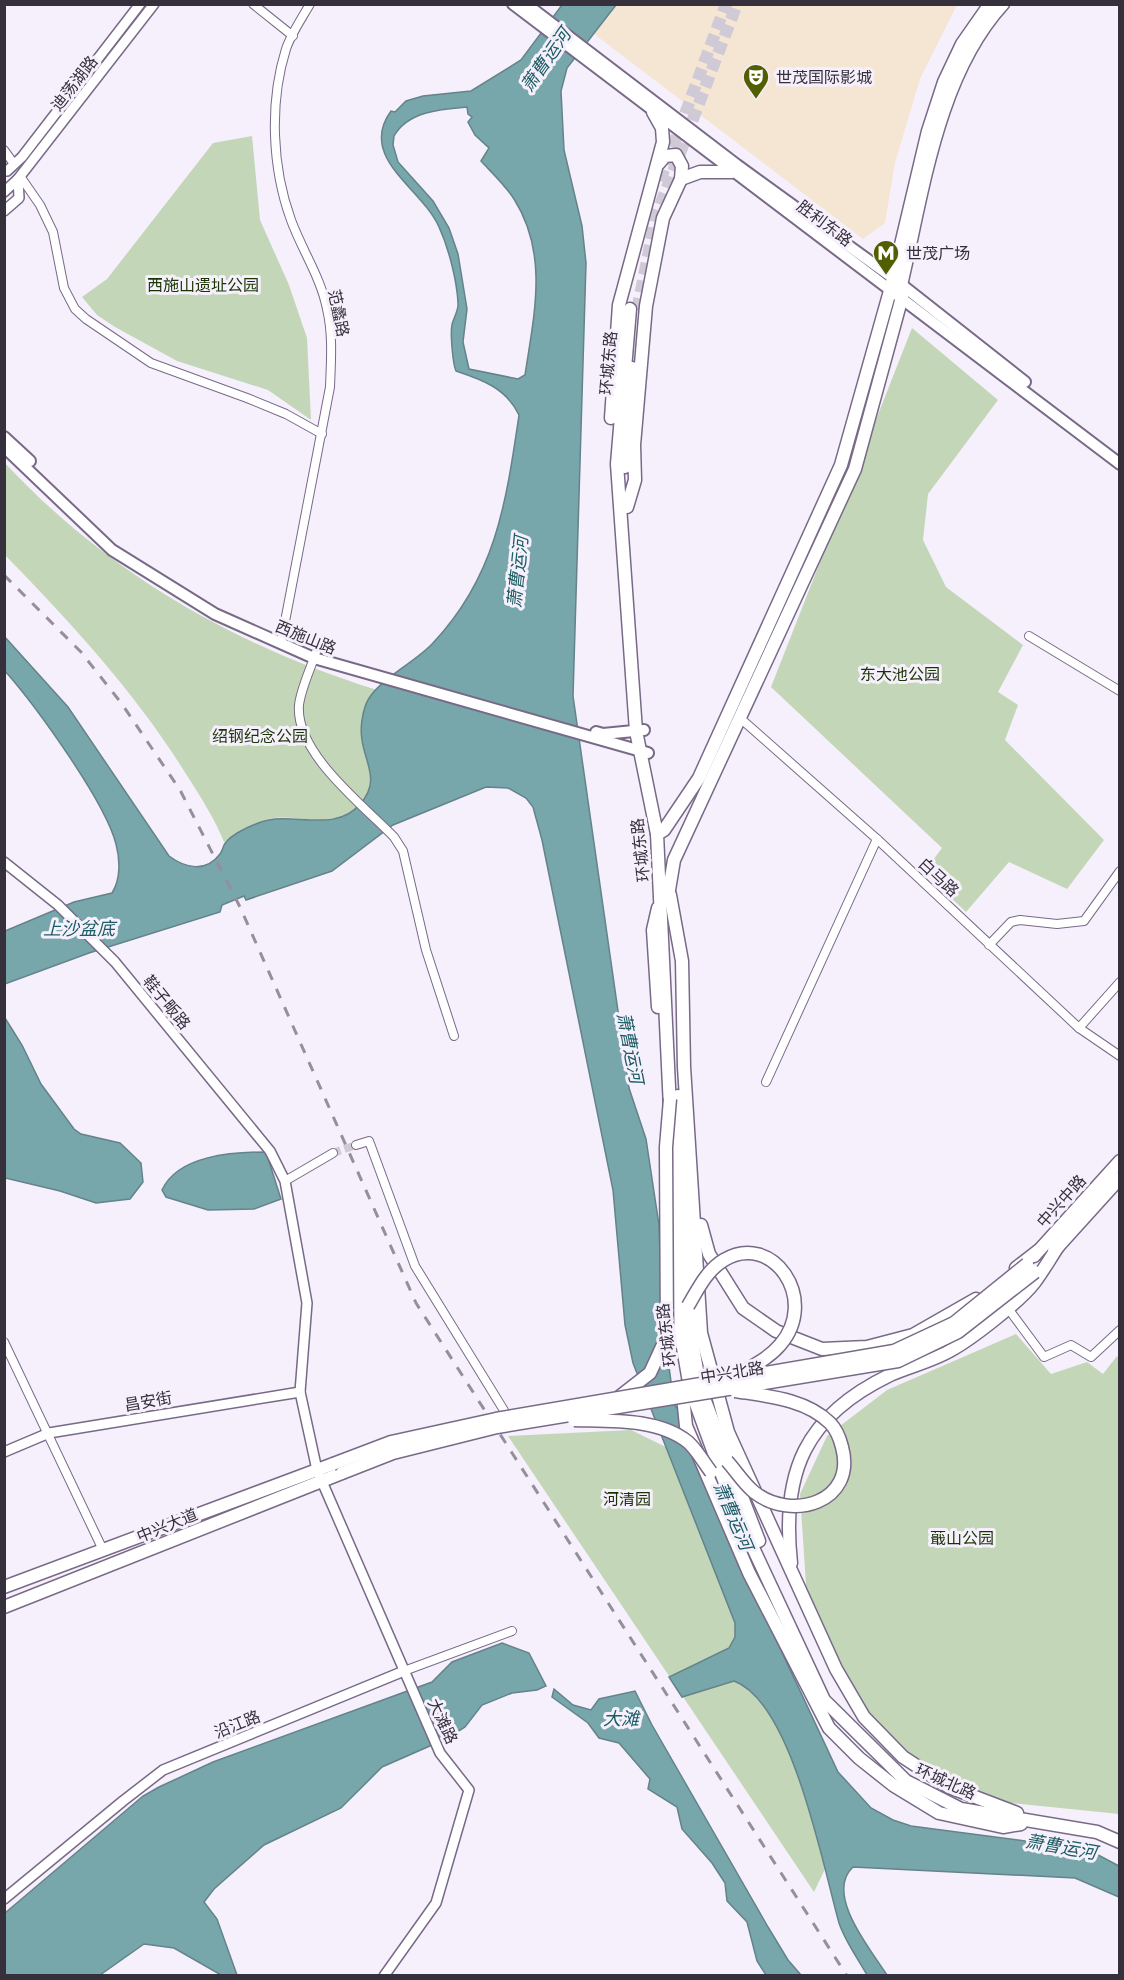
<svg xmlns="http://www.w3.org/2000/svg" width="1124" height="1980" viewBox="0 0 1124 1980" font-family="'DM Sans','Noto Sans SC',sans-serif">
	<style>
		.commercial { fill: #f5e6d3 }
		.green { fill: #c3d7b8 }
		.water { fill: #77a6ab; stroke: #64838a; stroke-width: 1.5; fill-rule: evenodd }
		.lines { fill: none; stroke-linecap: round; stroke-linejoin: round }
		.minor-tunnel { stroke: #d0cad7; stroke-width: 8; stroke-dasharray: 8 4; stroke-linecap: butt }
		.primary-tunnel { stroke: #d0cad7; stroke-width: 12; stroke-dasharray: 12 6; stroke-linecap: butt }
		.minor-casing { stroke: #786a87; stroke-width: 10 }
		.tertiary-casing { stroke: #786a87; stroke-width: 12 }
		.secondary-casing { stroke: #786a87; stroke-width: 14 }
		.primary-casing { stroke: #786a87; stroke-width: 15 }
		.minor { stroke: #fff; stroke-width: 8 }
		.tertiary { stroke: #fff; stroke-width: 9 }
		.secondary { stroke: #fff; stroke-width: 10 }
		.primary { stroke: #fff; stroke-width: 12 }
		.rail { stroke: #958f9c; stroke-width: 3; stroke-dasharray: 10 10; stroke-linecap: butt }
		.primary-bridge-casing { stroke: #786a87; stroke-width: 15; stroke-linecap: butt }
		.primary-bridge { stroke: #fff; stroke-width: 12 }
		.labels { text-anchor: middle; stroke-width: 6; stroke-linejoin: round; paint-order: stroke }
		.poi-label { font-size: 16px; fill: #36303d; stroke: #f6f0fd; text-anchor: start }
		.street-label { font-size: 16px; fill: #36303d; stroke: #f6f0fd }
		.park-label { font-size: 16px; fill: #193402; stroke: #f6f0fd }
		.water-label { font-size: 18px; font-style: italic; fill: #1b5d63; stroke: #f6f0fd }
	</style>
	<rect width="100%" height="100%" fill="#f6f0fd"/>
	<!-- commercial -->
	<path class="commercial" d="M 556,5 L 957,5 L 920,79 L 895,163 L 885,223 L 863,239 Z"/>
	<!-- green -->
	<g class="green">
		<path d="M 252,136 L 260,220 L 289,285 L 307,338 L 311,420 L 268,390 L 177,361 L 115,327 L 97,315 L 82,297 L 107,279 L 213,143 Z"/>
		<path d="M 912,328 L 998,400 L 928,494 L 923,540 L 946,587 L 1023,645 L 998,692 L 1018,705 L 1005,740 L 1104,840 L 1067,889 L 1009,862 L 966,912 L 924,872 L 942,848 L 771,687 Z"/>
		<path d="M 4,462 C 106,572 235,646 377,690 C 338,730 395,777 355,809 C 331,829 301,815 274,818 C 256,820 239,833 224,842 C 215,819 200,796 186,774 C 135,692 72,624 5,555 Z"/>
		<path d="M 1016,1334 L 1051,1374 L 1087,1362 L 1103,1374 L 1117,1356 L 1119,1358 L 1119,1814 L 953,1797 L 878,1735 L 807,1600 L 800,1494 L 827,1436 L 887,1390 Z"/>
		<path d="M 631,1430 L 676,1452 L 838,1842 L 814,1892 L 508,1436 Z"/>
	</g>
	<!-- water -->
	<g class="water">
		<path d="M 562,5 L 616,5 L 567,68 L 561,91 L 564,150 L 582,226 L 586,263 L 573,696 L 629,1088 L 646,1139 L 659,1225 L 662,1314 L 674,1404 L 690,1427 L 745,1573 L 838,1772 L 871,1808 L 893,1820 L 911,1826 L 1087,1849 L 1119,1866 L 1119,1897 L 1075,1878 L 853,1867 C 824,1894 871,1950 887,1975 L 867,1975 C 858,1959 845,1941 839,1923 C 823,1866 792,1702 734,1681 L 682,1697 L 669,1677 L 729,1648 L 735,1637 L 735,1623 L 633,1363 L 625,1325 L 613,1190 L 542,840 L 533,807 L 526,798 L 508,788 L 486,787 L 393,825 L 332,871 L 246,900 L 244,896 L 222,905 L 220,912 L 89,953 L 5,984 L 5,931 L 74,902 L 112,893 C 121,879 120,859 116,844 C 105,801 35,705 5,671 L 4,636 L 68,707 L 169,856 C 185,868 206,873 220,854 C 223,850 223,845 226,842 C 234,833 250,826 261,822 C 292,811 335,834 360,804 C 381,781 365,763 362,740 C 360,729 362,714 366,704 C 376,680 415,663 433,643 C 496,576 506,503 519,415 C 506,388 483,380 456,371 C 453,365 450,333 452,325 C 453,319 459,310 458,303 C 457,281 449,249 439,227 C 422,188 357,158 391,111 L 395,112 L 406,101 L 423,96 L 471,91 L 521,60 ZM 467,107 L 468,114 L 472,117 L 468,122 L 475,135 L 489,148 L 481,161 C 492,173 505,185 514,199 C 549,254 534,315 525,375 L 518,379 L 469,369 L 463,342 L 467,309 L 458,254 L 449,228 L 433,201 L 398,162 L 393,145 L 394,136 C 408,111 442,109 467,107 Z"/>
		<path d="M 5,1018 L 22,1045 L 41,1084 L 74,1129 L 81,1134 L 120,1143 L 141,1163 L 143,1182 L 130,1199 L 96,1203 L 60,1191 L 5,1178 Z"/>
		<path d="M 266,1152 L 281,1199 L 254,1209 L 208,1210 L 166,1197 L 162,1190 C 178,1155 233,1152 266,1152 Z"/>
		<path d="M 502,1643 L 529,1653 L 546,1686 L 537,1690 L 512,1693 L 482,1705 L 465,1727 L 448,1738 L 382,1767 L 341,1808 L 264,1845 L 214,1889 L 204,1902 L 217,1919 L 237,1975 L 221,1975 L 174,1948 L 144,1944 L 100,1975 L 5,1976 L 5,1913 L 143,1796 L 159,1787 L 213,1762 L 432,1682 L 452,1662 Z"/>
		<path d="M 554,1689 L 573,1705 L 591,1710 L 599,1699 L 635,1691 L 652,1725 L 768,1927 L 788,1960 L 801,1975 L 766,1975 L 757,1961 L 747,1922 L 727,1901 L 725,1883 L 712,1863 L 682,1829 L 677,1807 L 648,1789 L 650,1779 L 619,1743 L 599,1738 L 588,1723 L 552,1697 Z"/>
	</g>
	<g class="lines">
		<!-- minor-tunnel -->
		<path class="minor-tunnel" d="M 333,1153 L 356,1145"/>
		<!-- primary-tunnel -->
		<g class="primary-tunnel">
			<path d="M 660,181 L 726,4"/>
			<path d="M 637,310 L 656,216 L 737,4"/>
		</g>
		<!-- minor casing -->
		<g class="minor-casing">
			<g id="minor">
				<path d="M 253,4 L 293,36"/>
				<path d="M 4,150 L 14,164"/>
				<path d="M 20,176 L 40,205 L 53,232 L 64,288 L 75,309 L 86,319 L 151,363 L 247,398 L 286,414 L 322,434"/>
				<path d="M 1029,636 L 1120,691"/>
				<path d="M 282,637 L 330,387 C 331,360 333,335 327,309 C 321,278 302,250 291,220 C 272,168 269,103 286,49 C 291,34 302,18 310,4"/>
				<path d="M 316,652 C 311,668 301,688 299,705 C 295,753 363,805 394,837 L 403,851 L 426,950 L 454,1036"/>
				<path d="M 740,718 L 877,839 L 1079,1028 L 1120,1056"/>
				<path d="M 989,945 L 1011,922 L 1020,920 L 1057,924 L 1084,921 L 1120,871"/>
				<path d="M 1079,1028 L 1120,982"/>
				<path d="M 766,1082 L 877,839"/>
				<path d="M 356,1145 L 369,1141 L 415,1266 L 508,1417"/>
				<path d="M 285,1181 L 333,1153"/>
				<path d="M 1007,1307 L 1044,1357 L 1071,1345 L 1091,1357 L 1120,1330"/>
				<path d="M 4,1342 L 103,1550"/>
				<path d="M 404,1671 L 512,1631"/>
			</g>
		</g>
		<!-- tertiary casing -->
		<g class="tertiary-casing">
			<g id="tertiary">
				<path d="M 4,170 L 7,171 L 22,157 L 140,4"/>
				<path d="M 4,192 L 18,179"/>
				<path d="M 4,211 L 19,198 L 18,179 L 154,4"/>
				<path d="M 4,862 L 58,905 L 115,962 L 270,1151 L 285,1181 L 307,1303 L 300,1392 L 317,1470 L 440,1753 L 469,1790 L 436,1903 L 384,1976"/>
				<path d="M 4,1452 L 49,1433 L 300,1392"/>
				<path d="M 4,1899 L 123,1801 L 163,1770 L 404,1671"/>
			</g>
		</g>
		<!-- secondary casing -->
		<g class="secondary-casing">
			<g id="secondary">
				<path d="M 513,4 L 1120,464"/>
				<path d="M 526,4 L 737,165 L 893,278 L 1025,382"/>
				<path d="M 4,437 L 30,461"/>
				<path d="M 4,447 L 112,550 L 215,614 L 314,658 L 648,753"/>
				<path d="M 596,732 L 603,734 L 644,730"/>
			</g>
		</g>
		<!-- primary casing -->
		<g class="primary-casing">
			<g id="primary">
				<path d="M 659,163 L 665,156 L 676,155 L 682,166 L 681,179"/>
				<path d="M 630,309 L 617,464 L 636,731 L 657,834 L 670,1108"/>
				<path d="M 611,418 L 619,305 L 663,142 L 662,128 L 653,112"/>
				<path d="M 625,467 L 632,368"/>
				<path d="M 627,507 L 635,480 L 634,445 L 646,306 L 663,218 L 681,179 L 700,172 L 732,172"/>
				<path d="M 657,834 L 664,830 L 699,778 L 841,465 L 890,291 L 928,131 L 944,82 L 962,44 L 990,4"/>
				<path d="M 669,890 L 674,860 L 855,469 L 902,297 L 901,285 C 923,193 937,76 1003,4"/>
				<path d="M 670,895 L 682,961 L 684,1067 L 701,1333 L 728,1432 L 836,1669 L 864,1717 L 903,1757 L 949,1787 L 1017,1813"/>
				<path d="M 658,908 L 653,930 L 658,1007"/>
				<path d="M 678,1096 L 689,1323 L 700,1388 L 759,1541"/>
				<path d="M 671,1131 L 679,1325 L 690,1388 L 733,1505 L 824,1700 L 906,1781 L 961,1809 L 1097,1832 L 1120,1842"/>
				<path d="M 701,1225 L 709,1254 L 743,1308 L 776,1331 L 822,1349 L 867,1347 L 913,1335 L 976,1299"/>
				<path d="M 1054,1251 L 1120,1178"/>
				<path d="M 1034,1256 L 1120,1161"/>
				<path d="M 1016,1268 L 1038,1251"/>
				<path d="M 682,1387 L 686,1426 L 749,1573 L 829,1728 L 859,1758 L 893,1785 L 939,1813 L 1003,1827 L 1021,1824"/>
				<path d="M 618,1398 L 650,1373 L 667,1336"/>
				<path d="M 791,1563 C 781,1472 805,1416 890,1375 C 910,1366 934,1361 953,1349 C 974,1337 1020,1301 1034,1283 C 1043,1271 1051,1257 1059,1245"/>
				<path d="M 4,1587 L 333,1464"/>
				<path d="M 4,1607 L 342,1473"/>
			</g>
		</g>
		<!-- minor -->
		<use href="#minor" class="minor"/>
		<!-- tertiary -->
		<use href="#tertiary" class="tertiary"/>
		<!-- secondary -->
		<use href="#secondary" class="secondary"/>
		<!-- primary -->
		<use href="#primary" class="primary"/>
		<!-- rail -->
		<path class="rail" d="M 4,575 L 81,652 L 122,704 L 180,790 L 240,907 L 416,1303 L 847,1976"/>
		<!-- primary-bridge casing -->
		<g class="primary-bridge-casing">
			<g id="primary-bridge">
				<path d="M 688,1306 C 698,1289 707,1270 724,1260 C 772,1231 820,1299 780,1345 C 769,1358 754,1365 739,1374"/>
				<path d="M 667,1336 L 666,1147 L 670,1099"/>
				<path d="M 574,1420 C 610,1421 658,1418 688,1442 C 697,1450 704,1463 711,1472"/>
				<path d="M 727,1461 C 736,1471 744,1484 754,1492 C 792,1522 857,1502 842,1447 C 840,1439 836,1429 830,1423 C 806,1399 767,1396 735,1391"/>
				<path d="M 333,1464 L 391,1442 L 496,1419 L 894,1351 L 954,1323 L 1027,1264"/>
				<path d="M 342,1473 L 393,1453 L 497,1427 L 898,1361 L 958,1332 L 1035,1272"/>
			</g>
		</g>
		<!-- primary-bridge -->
		<use href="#primary-bridge" class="primary-bridge"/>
	</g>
	<!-- icons -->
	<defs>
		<g id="theatre-pin" transform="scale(1.35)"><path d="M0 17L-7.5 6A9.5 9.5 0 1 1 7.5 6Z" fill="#515f01" stroke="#f6f0fd"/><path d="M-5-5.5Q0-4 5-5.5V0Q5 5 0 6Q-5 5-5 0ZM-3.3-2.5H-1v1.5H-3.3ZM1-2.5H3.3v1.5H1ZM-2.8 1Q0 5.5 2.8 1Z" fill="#fff"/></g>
		<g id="metro-pin" transform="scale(1.35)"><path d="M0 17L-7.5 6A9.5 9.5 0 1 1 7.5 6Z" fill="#515f01" stroke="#f6f0fd"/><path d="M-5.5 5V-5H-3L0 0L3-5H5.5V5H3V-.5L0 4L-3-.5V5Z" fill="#fff"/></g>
	</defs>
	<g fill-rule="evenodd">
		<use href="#theatre-pin" x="756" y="77"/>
		<use href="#metro-pin" x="886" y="253"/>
	</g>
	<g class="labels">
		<!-- poi labels -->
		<g class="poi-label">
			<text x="776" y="83">世茂国际影城</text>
			<text x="906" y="259">世茂广场</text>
		</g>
		<!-- street labels -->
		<g class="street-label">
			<text transform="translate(74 83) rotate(-52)" y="6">迪荡湖路</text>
			<text transform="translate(825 223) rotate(37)" y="6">胜利东路</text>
			<text transform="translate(339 313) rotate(78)" y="6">范蠡路</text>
			<text transform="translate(608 363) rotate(-85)" y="6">环城东路</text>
			<text transform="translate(306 637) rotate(22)" y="6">西施山路</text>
			<text transform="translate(640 850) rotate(-96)" y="6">环城东路</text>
			<text transform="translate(939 877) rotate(43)" y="6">白马路</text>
			<text transform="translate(167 1002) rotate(51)" y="6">鞋子畈路</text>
			<text transform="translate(1061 1201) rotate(-48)" y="6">中兴中路</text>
			<text transform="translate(666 1335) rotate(-97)" y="6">环城东路</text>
			<text transform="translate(732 1372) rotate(-9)" y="6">中兴北路</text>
			<text transform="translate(148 1401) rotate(-10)" y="6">昌安街</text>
			<text transform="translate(167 1525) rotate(-22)" y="6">中兴大道</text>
			<text transform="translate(443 1721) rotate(65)" y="6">大滩路</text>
			<text transform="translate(237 1724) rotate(-22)" y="6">沿江路</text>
			<text transform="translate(946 1781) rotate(24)" y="6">环城北路</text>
		</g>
		<!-- park labels -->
		<g class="park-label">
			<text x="203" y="291">西施山遗址公园</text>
			<text x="900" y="680">东大池公园</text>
			<text x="260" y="742">绍钢纪念公园</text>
			<text x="627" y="1505">河清园</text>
			<text x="962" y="1544">蕺山公园</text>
		</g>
		<!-- water labels -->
		<g class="water-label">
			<text transform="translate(546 60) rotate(-55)" y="6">萧曹运河</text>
			<text transform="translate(518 572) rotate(-84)" y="6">萧曹运河</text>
			<text x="79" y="935">上沙盆底</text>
			<text transform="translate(630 1048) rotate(79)" y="6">萧曹运河</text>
			<text transform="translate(733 1516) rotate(67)" y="6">萧曹运河</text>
			<text x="621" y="1725">大滩</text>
			<text transform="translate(1061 1847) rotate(10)" y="6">萧曹运河</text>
		</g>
	</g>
	<!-- border -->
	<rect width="1124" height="1980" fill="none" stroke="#36303d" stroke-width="12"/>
</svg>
